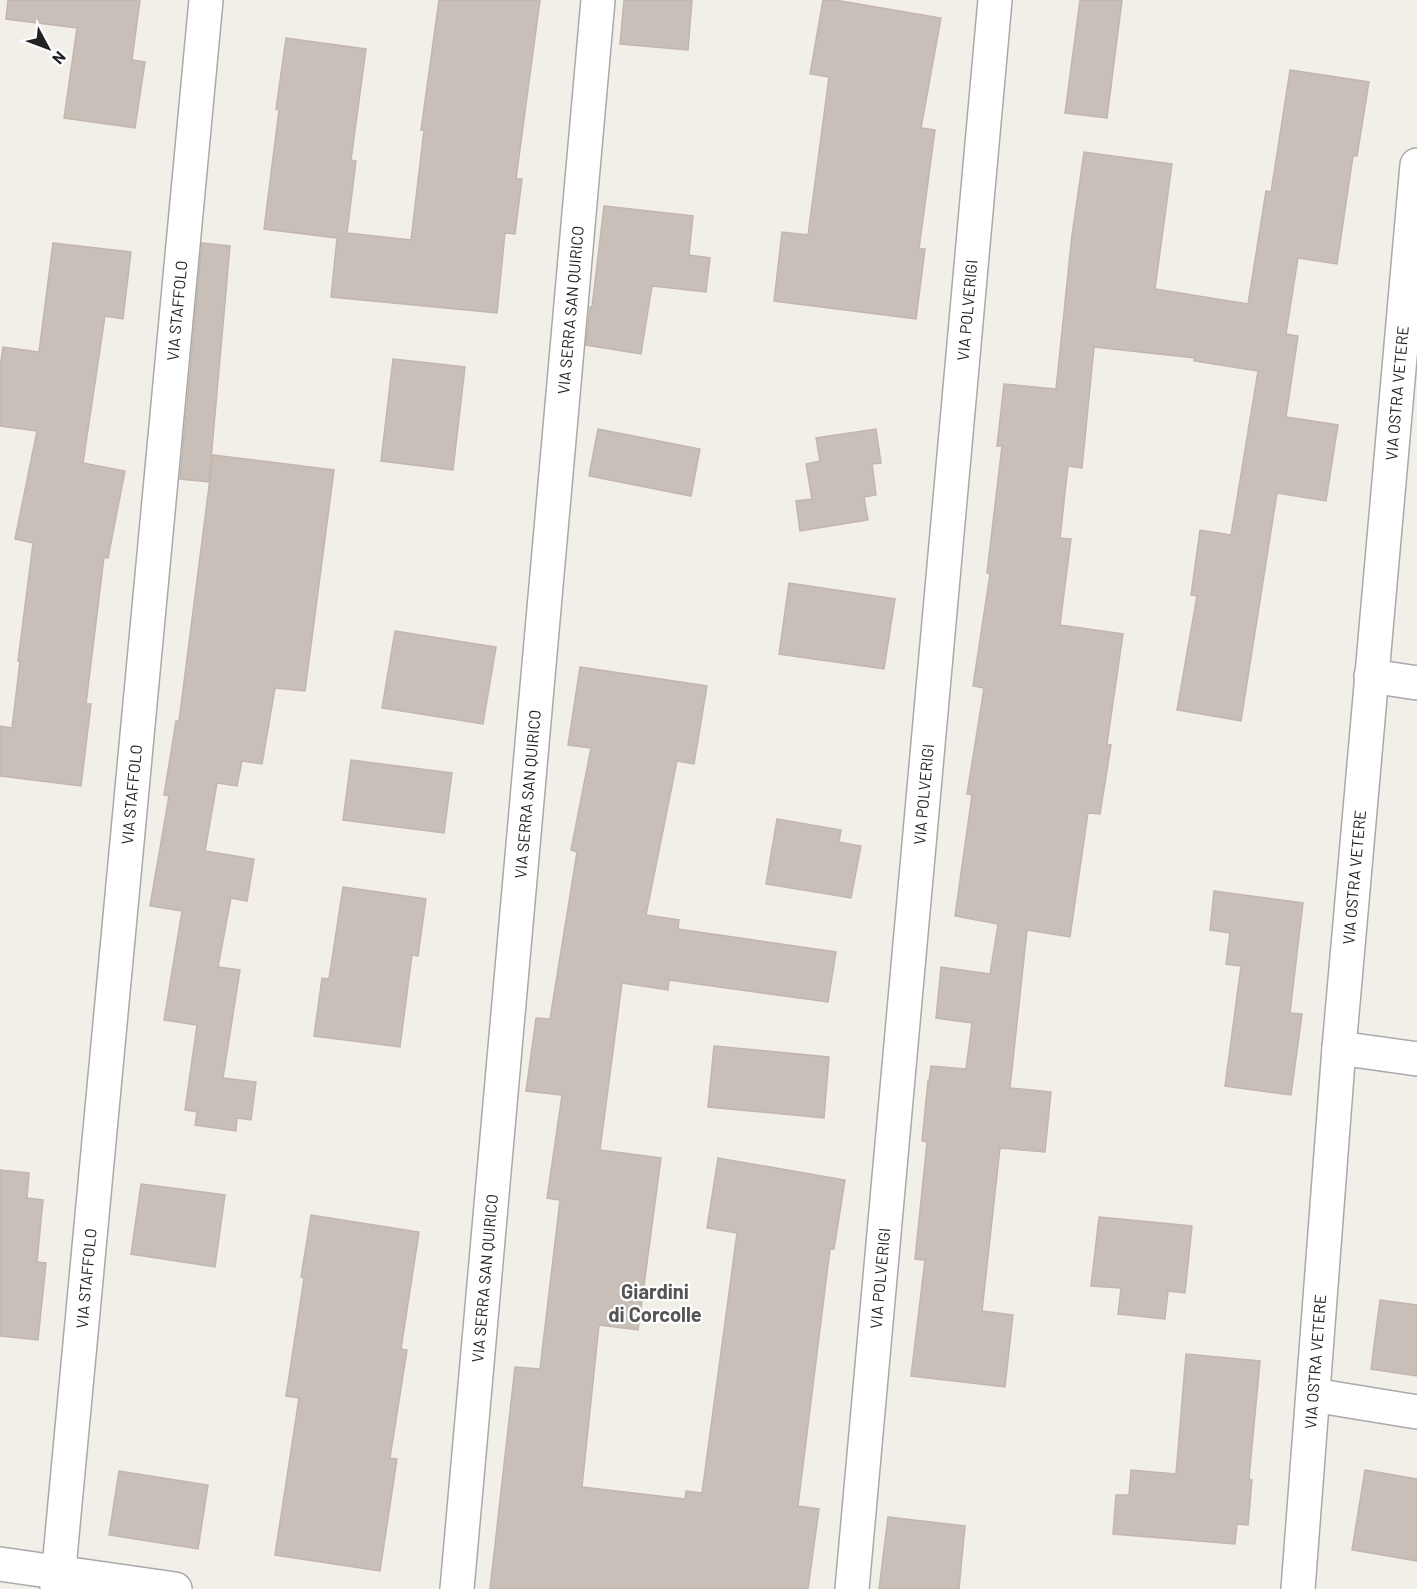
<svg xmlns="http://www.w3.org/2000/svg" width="1417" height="1589" viewBox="0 0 1417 1589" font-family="Barlow,sans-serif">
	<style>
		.building { fill: #c7bfb8; stroke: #c4b6ab; stroke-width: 1.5 }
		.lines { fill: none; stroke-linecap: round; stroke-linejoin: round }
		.street-casing { stroke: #a9a9a9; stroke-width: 36 }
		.street { stroke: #fff; stroke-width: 33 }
		.labels { text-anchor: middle; stroke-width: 4.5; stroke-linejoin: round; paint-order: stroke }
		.street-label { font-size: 16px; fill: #222; stroke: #fff }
		.quarter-label { font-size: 20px; font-weight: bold; fill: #555; stroke: #fff }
	</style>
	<rect width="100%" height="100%" fill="#f2efe9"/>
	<!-- building -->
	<g class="building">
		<path d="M 8,0 L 140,0 L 132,60 L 145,62 L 135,128 L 64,118 L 77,28 L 6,19 Z"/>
		<path d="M 439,0 L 540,0 L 516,179 L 522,179 L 515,234 L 505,233 L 497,313 L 331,297 L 337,238 L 264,229 L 279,110 L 276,109 L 286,38 L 366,49 L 351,160 L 356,161 L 347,233 L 411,240 L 424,130 L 421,130 Z"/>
		<path d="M 624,0 L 692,0 L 688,50 L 620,44 Z"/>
		<path d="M 823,0 L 835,0 L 941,18 L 921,128 L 935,130 L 919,249 L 925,249 L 916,319 L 774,301 L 782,232 L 808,235 L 829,77 L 810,74 Z"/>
		<path d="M 1080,0 L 1122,0 L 1107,118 L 1065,113 Z"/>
		<path d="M 1290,70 L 1369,82 L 1357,156 L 1353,156 L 1337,264 L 1298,258 L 1286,334 L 1298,336 L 1286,417 L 1338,425 L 1326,501 L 1277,493 L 1241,721 L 1177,710 L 1197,596 L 1191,595 L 1200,530 L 1231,535 L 1258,371 L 1194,361 L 1195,358 L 1094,347 L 1082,468 L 1068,466 L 1060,538 L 1071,539 L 1060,625 L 1123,634 L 1107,744 L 1111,745 L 1100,814 L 1088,813 L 1070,937 L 1027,930 L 1010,1088 L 1051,1092 L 1045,1152 L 1000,1148 L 982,1311 L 1013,1315 L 1005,1387 L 911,1376 L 925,1260 L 915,1259 L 927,1142 L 922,1141 L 928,1081 L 929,1081 L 931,1066 L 966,1069 L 972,1023 L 936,1018 L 941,967 L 990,974 L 998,924 L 955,916 L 972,795 L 967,794 L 984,688 L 973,686 L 990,574 L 987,573 L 1002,446 L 997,446 L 1004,384 L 1056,389 L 1072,235 L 1084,152 L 1172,164 L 1155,289 L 1248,304 L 1266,191 L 1271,192 Z"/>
		<path d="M 604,206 L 693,216 L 689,255 L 710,258 L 706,292 L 652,286 L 641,354 L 586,345 L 590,307 L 592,307 Z"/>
		<path d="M 53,243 L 131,252 L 123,319 L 105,316 L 83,463 L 125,471 L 108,558 L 104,557 L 86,704 L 91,704 L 81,786 L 0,776 L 0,726 L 12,728 L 20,661 L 18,661 L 33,543 L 15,539 L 37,431 L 0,426 L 0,368 L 3,347 L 39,352 Z"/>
		<path d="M 202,243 L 230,246 L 209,482 L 180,479 Z"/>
		<path d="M 393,359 L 465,367 L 453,470 L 381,461 Z"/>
		<path d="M 598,429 L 700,449 L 691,496 L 589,476 Z"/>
		<path d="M 876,429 L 881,463 L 872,464 L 876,495 L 864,497 L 868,520 L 800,531 L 796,501 L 812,499 L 806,464 L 820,461 L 816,438 Z"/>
		<path d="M 213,455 L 334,470 L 305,691 L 275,688 L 262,764 L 242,761 L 237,786 L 217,783 L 205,851 L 254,859 L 247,901 L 231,898 L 218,967 L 240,970 L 223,1078 L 256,1082 L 251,1120 L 237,1118 L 236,1131 L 195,1125 L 197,1112 L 185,1110 L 197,1025 L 164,1020 L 182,911 L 150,906 L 169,796 L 164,795 L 176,721 L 179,721 Z"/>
		<path d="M 789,583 L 895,599 L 884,669 L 779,654 Z"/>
		<path d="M 395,631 L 496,647 L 483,724 L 382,708 Z"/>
		<path d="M 580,667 L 707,686 L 694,764 L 677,761 L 646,915 L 679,920 L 678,929 L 836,952 L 828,1002 L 669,980 L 668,990 L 622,983 L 600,1150 L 661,1158 L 638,1330 L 599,1325 L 582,1487 L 685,1499 L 686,1491 L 702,1493 L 737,1233 L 707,1228 L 718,1158 L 845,1180 L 834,1249 L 830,1249 L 798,1506 L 819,1509 L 808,1589 L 490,1589 L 515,1367 L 540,1369 L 560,1200 L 547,1198 L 562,1095 L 526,1091 L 536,1018 L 550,1019 L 577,852 L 571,850 L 591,748 L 568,745 Z"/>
		<path d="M 351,760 L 452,773 L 444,833 L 343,820 Z"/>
		<path d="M 777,819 L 841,830 L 839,842 L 861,846 L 851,898 L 766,884 Z"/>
		<path d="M 343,887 L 426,899 L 418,956 L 412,955 L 400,1047 L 314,1036 L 322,978 L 329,979 Z"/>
		<path d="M 1214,891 L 1303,903 L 1290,1013 L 1302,1014 L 1291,1095 L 1225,1086 L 1241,966 L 1226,964 L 1230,933 L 1210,930 Z"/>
		<path d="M 714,1046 L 829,1057 L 824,1118 L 708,1107 Z"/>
		<path d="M 0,1170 L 29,1173 L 27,1198 L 43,1200 L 37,1262 L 46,1263 L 38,1340 L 0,1336 Z"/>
		<path d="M 141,1184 L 225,1195 L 215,1267 L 131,1254 Z"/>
		<path d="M 311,1215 L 419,1232 L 401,1349 L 407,1350 L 390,1458 L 397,1459 L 380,1571 L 275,1555 L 299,1398 L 286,1396 L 304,1278 L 301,1277 Z"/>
		<path d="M 1099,1217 L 1192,1226 L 1185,1293 L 1168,1291 L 1165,1319 L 1118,1314 L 1121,1288 L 1091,1286 Z"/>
		<path d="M 1380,1300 L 1417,1305 L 1417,1376 L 1371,1369 Z"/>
		<path d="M 1186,1354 L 1260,1361 L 1249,1479 L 1252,1480 L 1248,1525 L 1237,1524 L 1235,1544 L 1113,1534 L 1116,1495 L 1129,1495 L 1131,1470 L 1176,1474 Z"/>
		<path d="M 1365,1470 L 1417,1479 L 1417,1561 L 1352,1550 Z"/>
		<path d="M 119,1471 L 208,1485 L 198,1549 L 109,1535 Z"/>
		<path d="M 888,1517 L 965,1526 L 959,1589 L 879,1589 Z"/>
	</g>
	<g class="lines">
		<!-- street casing -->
		<g class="street-casing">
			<g id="street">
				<path d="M 1371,676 L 1417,683"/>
				<path d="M 1339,1048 L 1417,1059"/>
				<path d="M 1313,1395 L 1417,1412"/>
				<path d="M 0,1564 L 175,1589"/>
				<path id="s1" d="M 57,1589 L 206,0"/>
				<path id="s2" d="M 457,1589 L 598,0"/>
				<path id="s3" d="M 852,1589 L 995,0"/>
				<path id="s4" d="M 1298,1589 L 1339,1048 L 1417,165"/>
			</g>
		</g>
		<!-- street -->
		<use href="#street" class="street"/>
	</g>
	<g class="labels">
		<!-- street labels -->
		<g class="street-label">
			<text dy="6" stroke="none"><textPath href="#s2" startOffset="1284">VIA SERRA SAN QUIRICO</textPath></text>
			<text dy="6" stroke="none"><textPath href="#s3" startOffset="1284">VIA POLVERIGI</textPath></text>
			<text dy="6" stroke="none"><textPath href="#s1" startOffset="1284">VIA STAFFOLO</textPath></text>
			<text dy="6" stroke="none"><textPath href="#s4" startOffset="1200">VIA OSTRA VETERE</textPath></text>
			<text dy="6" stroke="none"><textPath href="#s1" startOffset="798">VIA STAFFOLO</textPath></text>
			<text dy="6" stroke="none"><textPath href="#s2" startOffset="798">VIA SERRA SAN QUIRICO</textPath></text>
			<text dy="6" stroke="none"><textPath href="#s3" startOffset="798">VIA POLVERIGI</textPath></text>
			<text dy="6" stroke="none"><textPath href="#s4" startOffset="714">VIA OSTRA VETERE</textPath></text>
			<text dy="6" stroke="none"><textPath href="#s1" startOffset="312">VIA STAFFOLO</textPath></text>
			<text dy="6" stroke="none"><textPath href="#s2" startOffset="312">VIA SERRA SAN QUIRICO</textPath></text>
			<text dy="6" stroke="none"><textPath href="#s3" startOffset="312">VIA POLVERIGI</textPath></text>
			<text dy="6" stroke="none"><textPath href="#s4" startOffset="228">VIA OSTRA VETERE</textPath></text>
		</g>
		<!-- quarter labels -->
		<g class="quarter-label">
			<text x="655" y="1299">Giardini<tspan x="655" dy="23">di Corcolle</tspan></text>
		</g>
	</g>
	<!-- north arrow -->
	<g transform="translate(48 48) rotate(131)" stroke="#ffffff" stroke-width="4.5" paint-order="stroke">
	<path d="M0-4.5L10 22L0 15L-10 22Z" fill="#222222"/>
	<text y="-9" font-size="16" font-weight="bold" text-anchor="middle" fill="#222222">N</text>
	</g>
</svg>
